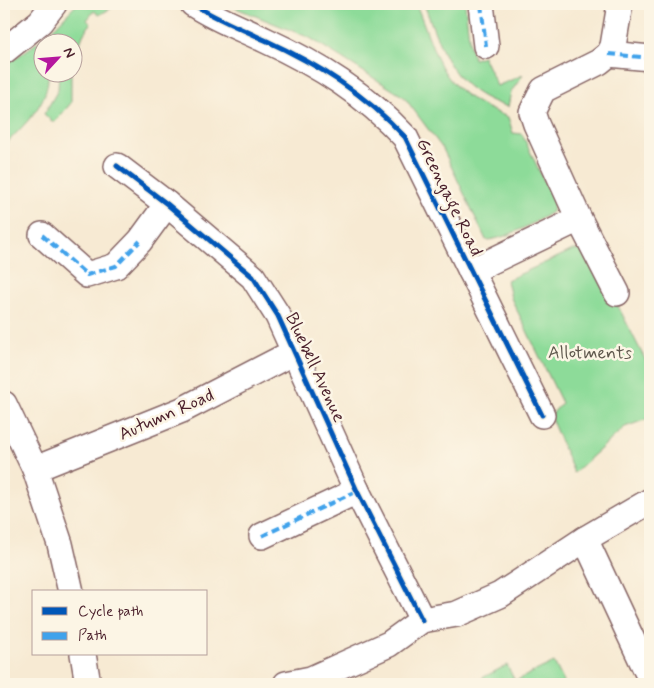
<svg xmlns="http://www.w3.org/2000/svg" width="654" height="688" viewBox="0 0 654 688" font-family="Mynerve,sans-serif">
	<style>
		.green { fill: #8ddb99; stroke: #6c7d62 }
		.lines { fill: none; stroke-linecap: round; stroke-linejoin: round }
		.street-casing { stroke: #876666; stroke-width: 28 }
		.street { stroke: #fff; stroke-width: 25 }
		.quiet { stroke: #40a2eb; stroke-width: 4; stroke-dasharray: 8 4; stroke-linecap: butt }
		.cycleway-casing { stroke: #fcf5e5; stroke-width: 8 }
		.cycleway { stroke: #0057b8; stroke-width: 5 }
		.labels { text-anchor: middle; stroke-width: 5; stroke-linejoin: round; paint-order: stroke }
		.street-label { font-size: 18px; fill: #4a1f2b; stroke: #fcf5e5 }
		.park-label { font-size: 18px; fill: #5e574c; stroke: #fcf5e5 }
	</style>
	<rect width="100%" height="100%" fill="#fcf5e5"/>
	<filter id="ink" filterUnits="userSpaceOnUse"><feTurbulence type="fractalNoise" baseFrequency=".02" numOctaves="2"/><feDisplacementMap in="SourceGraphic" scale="10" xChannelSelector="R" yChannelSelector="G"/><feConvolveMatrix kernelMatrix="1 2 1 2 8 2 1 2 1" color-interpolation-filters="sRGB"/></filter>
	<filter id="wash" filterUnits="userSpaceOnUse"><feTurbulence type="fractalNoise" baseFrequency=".0096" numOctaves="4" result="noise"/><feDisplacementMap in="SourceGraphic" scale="20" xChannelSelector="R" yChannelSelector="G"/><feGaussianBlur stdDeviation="1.12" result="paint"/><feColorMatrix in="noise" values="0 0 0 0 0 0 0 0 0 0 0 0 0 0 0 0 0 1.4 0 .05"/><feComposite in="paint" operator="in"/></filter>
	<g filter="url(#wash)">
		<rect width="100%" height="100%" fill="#f7ead3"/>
		<!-- green -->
		<g class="green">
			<path d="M 77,4 L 119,4 L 99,15 L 94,11 L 87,20 L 91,24 C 76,40 82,52 73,64 L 72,42 L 52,42 L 47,35 Z"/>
			<path d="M 226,4 L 416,4 C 441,65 439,90 508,117 L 513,133 L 522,134 L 554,202 L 552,212 C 536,222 504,240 486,240 L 443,149 L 404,97 L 310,38 Z"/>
			<path d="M 424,4 L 465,4 L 470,47 L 474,59 L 483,56 L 497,86 L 523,75 L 511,92 L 508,107 C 452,90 443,54 424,4 Z"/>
			<path d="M 41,40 L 42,72 L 48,73 C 50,104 23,125 4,146 L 4,66 Z"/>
			<path d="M 59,73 L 71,73 L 71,103 L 54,123 L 44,114 L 58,90 Z"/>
			<path d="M 573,250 L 590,251 L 650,369 L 650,418 L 625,427 L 574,473 L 550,416 L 562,403 L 511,298 L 507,280 Z"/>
			<path d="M 554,662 L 565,684 L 485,684 L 482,678 L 507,665 L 515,681 Z"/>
		</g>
	</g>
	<g filter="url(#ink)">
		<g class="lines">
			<!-- street casing -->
			<g class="street-casing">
				<g id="street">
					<path d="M 193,4 C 216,19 240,28 265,40 C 319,65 365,94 405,137 L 542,415"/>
					<path d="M 481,4 L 486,46"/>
					<path d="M 4,51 L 40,22 L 54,4"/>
					<path d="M 609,54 L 650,58"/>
					<path d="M 117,166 L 167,204 L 253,277 L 278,316 L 357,491 L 422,620"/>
					<path d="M 42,235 L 87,275 L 116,266 L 140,241 L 167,204"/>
					<path d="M 471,271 L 579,219"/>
					<path d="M 617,293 L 579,219 L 536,124 L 532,112 L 543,90 L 599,62 L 609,54 L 613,46 L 620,4"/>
					<path d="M 4,404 L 35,469 L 60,544 L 71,592"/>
					<path d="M 35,469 L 182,410 L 294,352"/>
					<path d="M 262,536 L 357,491"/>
					<path d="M 585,539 L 650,678"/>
					<path d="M 83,654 L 88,684"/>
					<path d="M 286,684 L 311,679 L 389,644 L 422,620 L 457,614 L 500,595 L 585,539 L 650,501"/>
				</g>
			</g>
			<!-- street -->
			<use href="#street" class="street"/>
			<!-- quiet -->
			<g class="quiet">
				<path d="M 481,4 L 486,46"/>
				<path d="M 609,54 L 650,58"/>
				<path d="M 42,235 L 87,275 L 116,266 L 140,241"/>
				<path d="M 262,536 L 357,491"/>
			</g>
			<!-- cycleway casing -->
			<g class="cycleway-casing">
				<g id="cycleway">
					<path d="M 193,4 C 216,19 240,28 265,40 C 319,65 365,94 405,137 L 542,415"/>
					<path d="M 117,166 L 167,204 L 253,277 L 278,316 L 357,491 L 422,620"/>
				</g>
			</g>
			<!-- cycleway -->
			<use href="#cycleway" class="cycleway"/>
		</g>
	</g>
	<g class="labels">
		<!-- street labels -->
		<g class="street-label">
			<text transform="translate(450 197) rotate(64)" y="6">Greengage Road</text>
			<text transform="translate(316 367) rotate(65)" y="6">Bluebell Avenue</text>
			<text transform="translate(166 414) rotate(-24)" y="6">Autumn Road</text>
		</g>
		<!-- park labels -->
		<g class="park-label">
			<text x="590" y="358">Allotments</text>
		</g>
	</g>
	<!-- margin -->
	<rect width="654" height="688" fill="none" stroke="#fcf5e5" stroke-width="20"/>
	<!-- legend -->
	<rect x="32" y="590" width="175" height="65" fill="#fcf5e5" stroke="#b59f9b"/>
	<rect x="42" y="607" width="25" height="8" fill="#0057b8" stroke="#b59f9b"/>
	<text x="78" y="616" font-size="15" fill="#4a1f2b">Cycle path</text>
	<rect x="42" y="632" width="25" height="8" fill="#40a2eb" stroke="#b59f9b"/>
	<text x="78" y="640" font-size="15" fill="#4a1f2b">Path</text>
	<!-- north arrow -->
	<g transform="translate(58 58) rotate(64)"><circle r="24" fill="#fcf5e5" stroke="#b59f9b"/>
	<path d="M0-4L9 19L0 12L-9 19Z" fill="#b5179e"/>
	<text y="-8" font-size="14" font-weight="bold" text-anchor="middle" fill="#4a1f2b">N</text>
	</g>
</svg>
